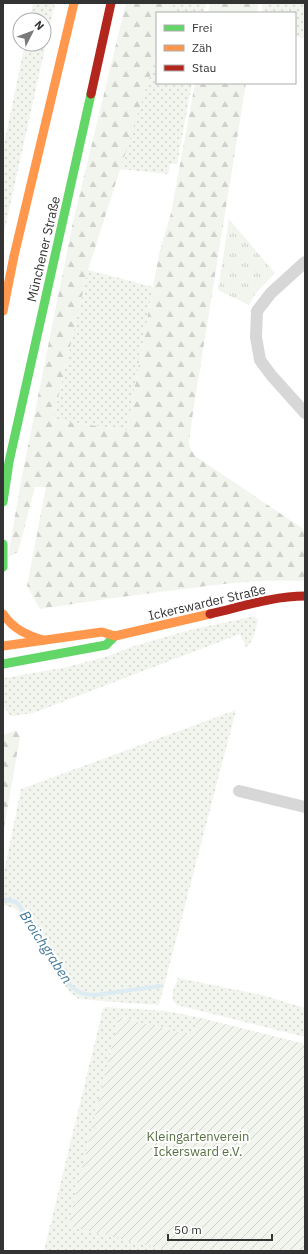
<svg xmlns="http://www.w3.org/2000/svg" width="308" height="1254" viewBox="0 0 308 1254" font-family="'IBM Plex Sans',sans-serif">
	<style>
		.grass { fill: url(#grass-dots) }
		.forest { fill: url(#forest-firs) }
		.park { fill: url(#park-tufts) }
		.garden { fill: url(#garden-furrows) }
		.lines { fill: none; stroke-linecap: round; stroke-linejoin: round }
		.stream { stroke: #ddebf3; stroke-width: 4 }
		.street { stroke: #d7d7d7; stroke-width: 12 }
		.fast { stroke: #63d668; stroke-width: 9 }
		.slow { stroke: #ff974d; stroke-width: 9 }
		.jam { stroke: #b3261e; stroke-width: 9 }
		.labels { text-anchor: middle; stroke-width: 4; stroke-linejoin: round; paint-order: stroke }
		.street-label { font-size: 13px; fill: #333; stroke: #fff }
		.park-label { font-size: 13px; fill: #56703f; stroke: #fff }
		.water-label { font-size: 14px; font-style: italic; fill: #3f7597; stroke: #fff }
	</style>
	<defs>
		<pattern id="grass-dots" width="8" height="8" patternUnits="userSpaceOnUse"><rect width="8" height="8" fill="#f1f5ed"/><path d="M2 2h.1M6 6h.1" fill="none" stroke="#cfd2cc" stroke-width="1.8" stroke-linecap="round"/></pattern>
		<pattern id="forest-firs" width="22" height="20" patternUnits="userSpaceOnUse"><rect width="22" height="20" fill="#f1f5ed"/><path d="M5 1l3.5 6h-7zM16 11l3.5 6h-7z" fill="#cfd2cc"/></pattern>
		<pattern id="park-tufts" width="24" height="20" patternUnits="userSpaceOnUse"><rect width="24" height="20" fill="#f1f5ed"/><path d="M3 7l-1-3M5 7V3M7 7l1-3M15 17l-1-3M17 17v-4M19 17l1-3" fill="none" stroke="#cfd2cc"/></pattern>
		<pattern id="garden-furrows" width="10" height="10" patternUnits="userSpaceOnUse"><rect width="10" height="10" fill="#f1f5ed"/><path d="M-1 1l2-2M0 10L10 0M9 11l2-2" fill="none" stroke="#cfd2cc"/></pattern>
	</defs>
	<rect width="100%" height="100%" fill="#fff"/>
	<!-- grass -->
	<g class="grass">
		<path d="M 33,3 L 55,3 L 3,237 L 3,149 L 25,44 L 44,44 L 44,20 L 30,20 Z"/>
		<path d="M 174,3 L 206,3 L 204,13 L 170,13 Z"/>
		<path d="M 263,3 L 305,3 L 305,38 L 295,36 L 295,13 L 262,13 Z"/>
		<path d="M 157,54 L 157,83 L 192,83 L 177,164 L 170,164 L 168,174 L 119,169 Z"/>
		<path d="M 88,270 L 153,287 L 127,430 L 53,420 Z"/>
		<path d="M 255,616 L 258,621 C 255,630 254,641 246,647 L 240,634 L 33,713 L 11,716 L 3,706 L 3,679 L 5,678 L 67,667 L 105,657 L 137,645 L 194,629 Z"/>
		<path d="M 236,710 L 159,1005 L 102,1001 L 79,999 L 70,992 L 66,987 L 21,914 L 14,908 L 3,905 L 3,877 L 21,789 Z"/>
		<path d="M 178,978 L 262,995 L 305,1008 L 305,1037 L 177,1005 C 168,998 175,987 178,978 Z"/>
		<path d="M 106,1007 L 165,1011 L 197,1017 L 193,1036 L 119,1017 L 68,1226 L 170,1251 L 44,1251 L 103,1009 Z"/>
	</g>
	<!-- forest -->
	<g class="forest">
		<path d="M 126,3 L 174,3 L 170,13 L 157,13 L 157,54 L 88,270 L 53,420 L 127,430 L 159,254 L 171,213 L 195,83 L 246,83 L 193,412 L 189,442 L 190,448 L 195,456 L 305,530 L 305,581 C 267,579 229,583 192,588 C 141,594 90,601 40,609 L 27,586 L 46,487 L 35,487 L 18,552 L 8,557 L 21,481 L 73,222 Z"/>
		<path d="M 210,3 L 258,3 L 257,13 L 208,13 Z"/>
		<path d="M 16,730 L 20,737 L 3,833 L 3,735 Z"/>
	</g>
	<!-- park -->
	<path class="park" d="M 229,219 L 275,273 L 256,293 L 249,305 L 218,290 Z"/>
	<!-- garden -->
	<path class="garden" d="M 119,1017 L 193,1036 L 197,1017 L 305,1044 L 305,1251 L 170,1251 L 68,1226 Z"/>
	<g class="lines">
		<!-- stream -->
		<path class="stream" d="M 3,899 L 16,902 L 19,905 L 68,983 C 76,992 83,995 95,995 L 160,986"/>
		<!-- street -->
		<g class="street">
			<path d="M 305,262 L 271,293 L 257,311 L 256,337 L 260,360 L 271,375 L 305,413"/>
			<path d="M 239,791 L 305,807"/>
		</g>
		<!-- fast -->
		<g class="fast">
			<path d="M 3,502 L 9,462 L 91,94"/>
			<path d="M 3,544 L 3,567"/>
			<path d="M 3,664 L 106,645 L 115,636"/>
		</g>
		<!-- slow -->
		<g class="slow">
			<path d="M 3,311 L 14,256 L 74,3"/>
			<path d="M 3,614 C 13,629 27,635 43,640"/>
			<path d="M 3,646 L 102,632 L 115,636 L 210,614"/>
		</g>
		<!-- jam -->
		<g class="jam">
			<path d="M 91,94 L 111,3"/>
			<path d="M 210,614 C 241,607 273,596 305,596"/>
		</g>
	</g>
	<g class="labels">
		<!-- street labels -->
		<g class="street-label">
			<text transform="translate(43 249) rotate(-77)" y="5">Münchener Straße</text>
			<text transform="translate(207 602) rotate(-13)" y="5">Ickerswarder Straße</text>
		</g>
		<!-- park labels -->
		<g class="park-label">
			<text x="198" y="1141">Kleingartenverein<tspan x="198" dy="15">Ickersward e.V.</tspan></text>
		</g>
		<!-- water labels -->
		<g class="water-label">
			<text transform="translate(46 947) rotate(57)" y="5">Broichgraben</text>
		</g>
	</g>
	<!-- border -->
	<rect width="308" height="1254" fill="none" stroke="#333333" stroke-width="8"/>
	<!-- legend -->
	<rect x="156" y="12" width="140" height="72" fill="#ffffff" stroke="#adadad"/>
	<rect x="164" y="25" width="20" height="6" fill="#63d668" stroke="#adadad"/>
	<text x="192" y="32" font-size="12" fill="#333333">Frei</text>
	<rect x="164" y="45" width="20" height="6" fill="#ff974d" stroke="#adadad"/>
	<text x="192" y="52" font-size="12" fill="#333333">Zäh</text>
	<rect x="164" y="65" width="20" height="6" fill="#b3261e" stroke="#adadad"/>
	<text x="192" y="72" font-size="12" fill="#333333">Stau</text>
	<!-- north arrow -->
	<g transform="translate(32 32) rotate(48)"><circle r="19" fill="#ffffff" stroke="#adadad"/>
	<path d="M0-3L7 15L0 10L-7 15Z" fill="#7a7a7a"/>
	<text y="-6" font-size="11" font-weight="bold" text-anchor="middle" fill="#333333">N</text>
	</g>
	<!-- scale -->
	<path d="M168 1234v6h104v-6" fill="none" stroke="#333333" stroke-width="2"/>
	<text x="174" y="1234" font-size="12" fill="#333333" stroke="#ffffff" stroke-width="3" paint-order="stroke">50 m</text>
</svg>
